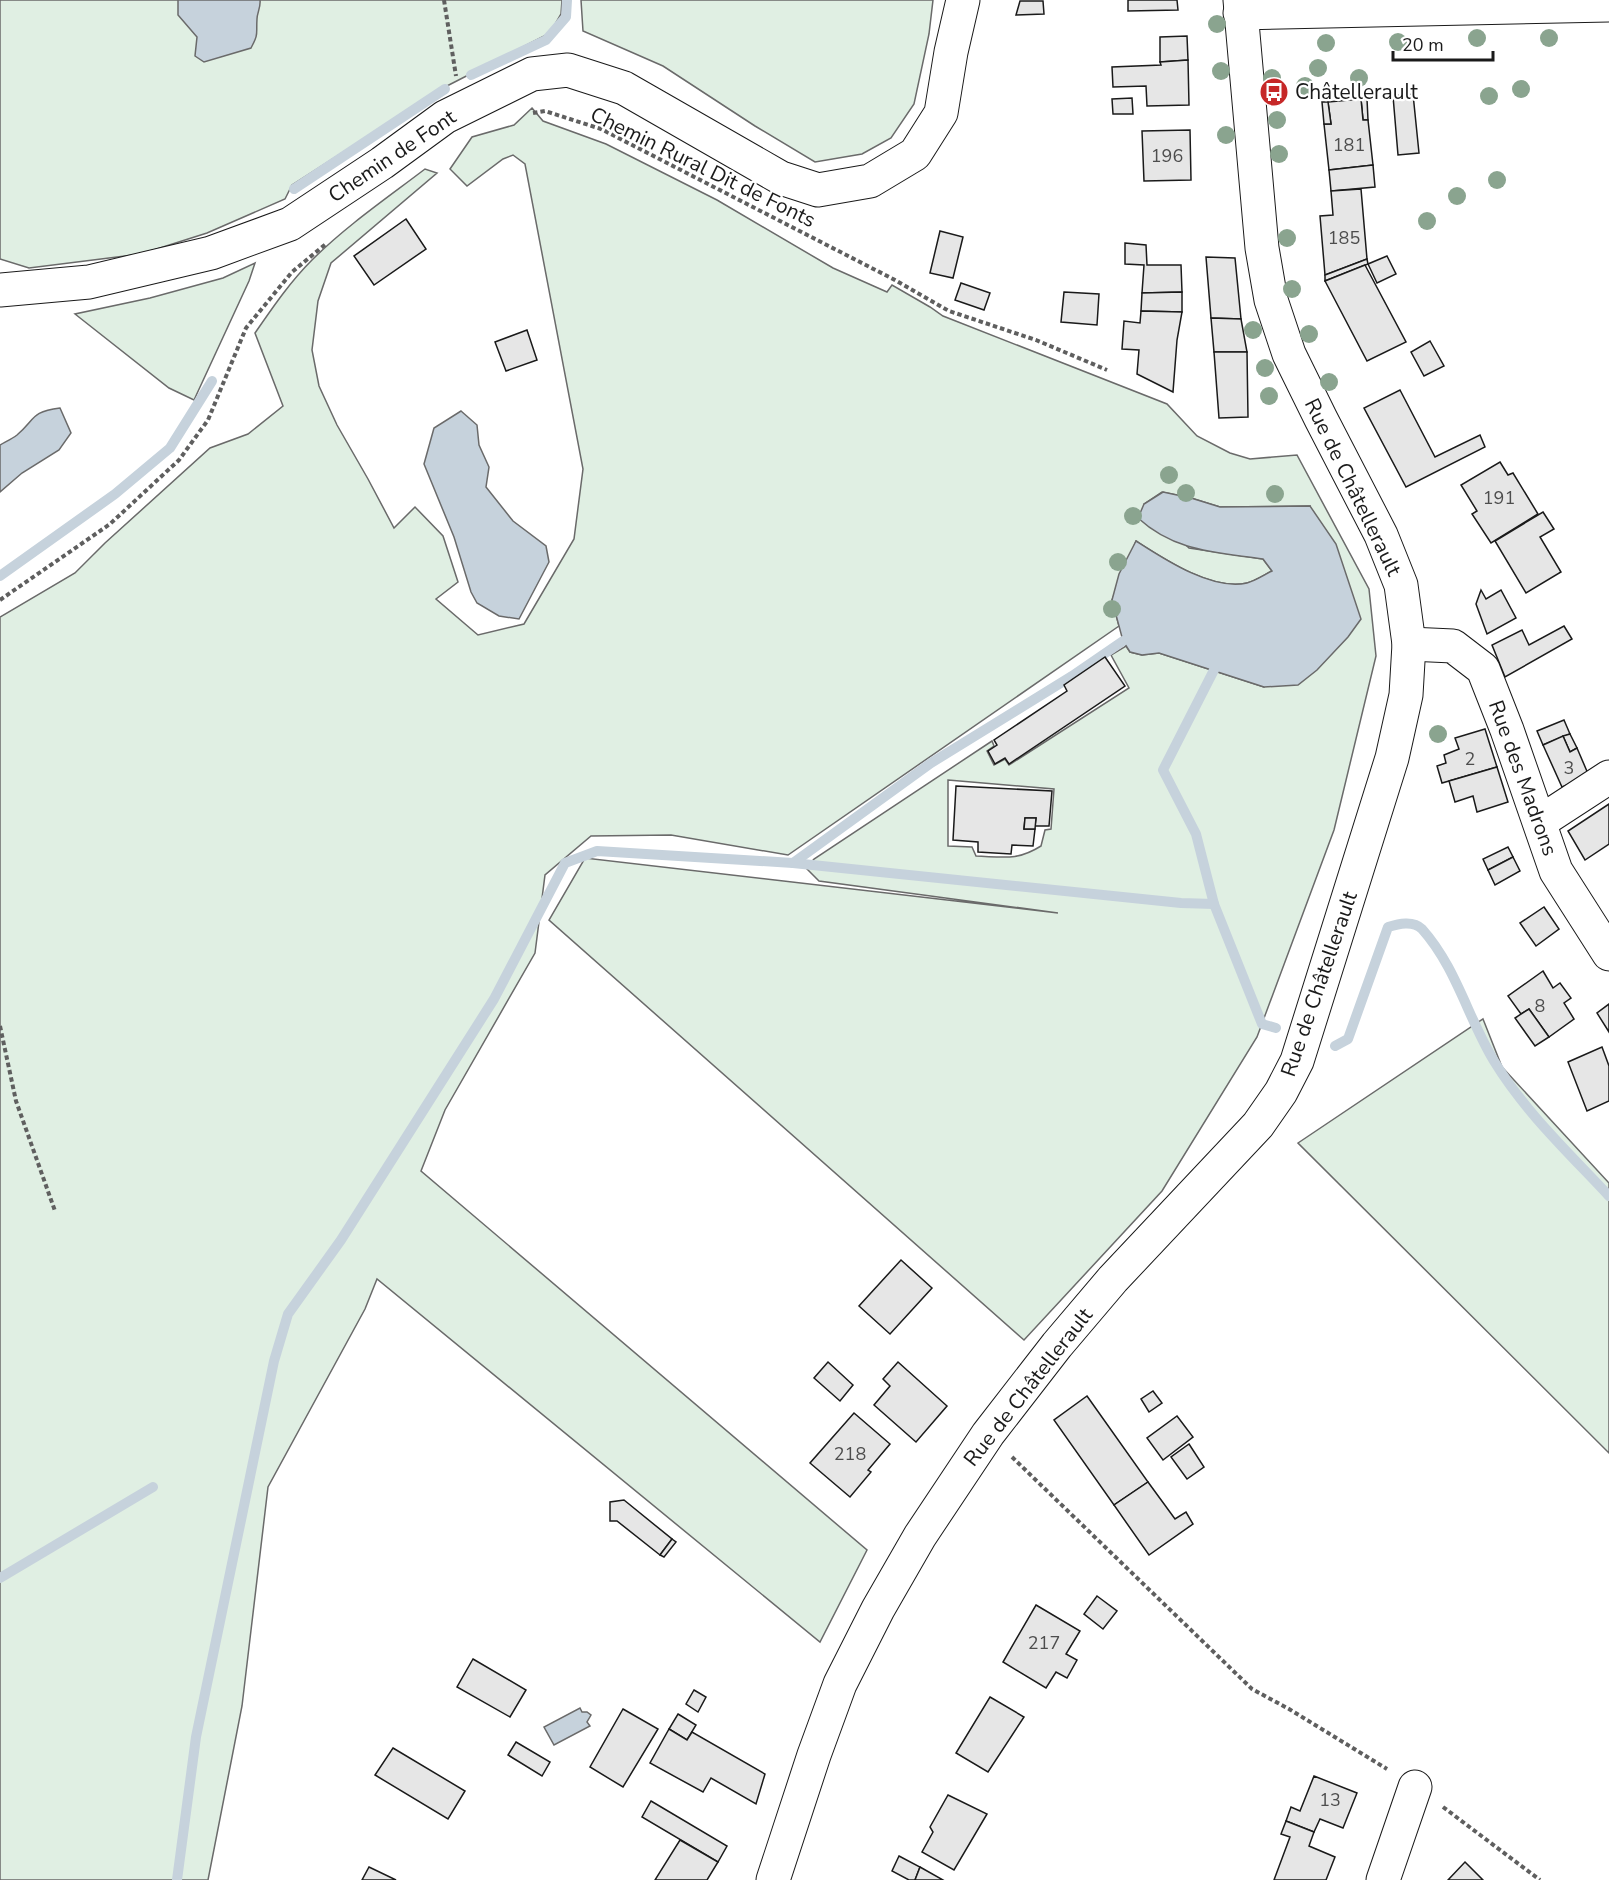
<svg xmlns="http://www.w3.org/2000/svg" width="1609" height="1880" viewBox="0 0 1609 1880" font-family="'Nunito Sans',sans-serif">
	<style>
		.green { fill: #e0efe3; stroke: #6a6a6a; stroke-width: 1.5; fill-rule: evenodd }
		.water { fill: #c6d2dc; stroke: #6a6a6a; stroke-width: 1.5 }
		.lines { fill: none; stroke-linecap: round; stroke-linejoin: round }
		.stream { stroke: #c6d2dc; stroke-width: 10 }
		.building { fill: #e6e6e6; stroke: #1a1a1a; stroke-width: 1.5 }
		.minor-casing { stroke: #1a1a1a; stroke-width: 35 }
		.major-casing { stroke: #1a1a1a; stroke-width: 35 }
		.path { stroke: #5f5f5f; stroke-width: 4; stroke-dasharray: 4.5 3; stroke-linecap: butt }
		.minor { stroke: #fff; stroke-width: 33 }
		.major { stroke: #fff; stroke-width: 33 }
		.tree { fill: #8aa48f }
		.labels { text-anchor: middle; stroke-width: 4.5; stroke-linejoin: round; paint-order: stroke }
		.number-label { font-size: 18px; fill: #4d4d4d }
		.poi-label { font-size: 21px; fill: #1a1a1a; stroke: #fff; text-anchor: start }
		.street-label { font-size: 21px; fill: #1a1a1a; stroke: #fff }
	</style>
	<rect width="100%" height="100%" fill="#fff"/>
	<!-- green -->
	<g class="green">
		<path d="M 0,0 L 562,0 L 561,14 L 550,33 L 445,87 L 292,185 L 285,199 L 207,233 L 141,254 L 29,268 L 0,259 Z"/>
		<path d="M 581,0 L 933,0 L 929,34 L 914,104 L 891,138 L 862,154 L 815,162 L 755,126 L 663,66 L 583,31 Z"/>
		<path d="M 532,108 L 543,121 L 606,144 L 717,200 L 833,268 L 887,292 L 892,285 L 930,307 L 943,316 L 1167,404 L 1197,436 L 1230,453 L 1250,459 L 1297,455 L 1369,589 L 1376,656 L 1334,830 L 1257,1037 L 1162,1191 L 1024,1340 L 549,920 L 585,858 L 1058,913 L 819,881 L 806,868 L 814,859 L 992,741 L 994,746 L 987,751 L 994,765 L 1005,759 L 1009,765 L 1129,688 L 1111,655 L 1126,646 L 1130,652 L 1142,655 L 1159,653 L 1264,687 L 1310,506 L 1220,507 L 1191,498 L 1162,492 L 1144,504 L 1189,548 L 1263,559 L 1272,571 C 1264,575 1255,581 1247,583 C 1212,591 1164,559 1136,541 L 1112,600 L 1119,626 L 788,855 L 671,835 L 591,836 L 545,875 L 535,953 L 445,1110 L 421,1171 L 867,1550 L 820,1642 L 377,1279 L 365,1309 L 268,1487 L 242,1706 L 208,1880 L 0,1880 L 0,617 L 75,573 L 105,543 L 210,448 L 248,434 L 283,406 L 255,333 C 273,307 290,282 312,260 C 346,226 387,198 425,169 L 437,173 L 331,263 L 318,301 L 312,350 L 319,386 L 337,425 L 368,479 L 394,528 L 415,507 L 443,536 L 458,582 L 436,599 L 478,635 L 524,624 L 574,539 L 583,469 L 525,164 L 513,155 L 503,159 L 467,186 L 450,169 L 472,137 L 514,125 ZM 948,780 L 1054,789 L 1051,829 L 1045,830 L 1041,846 C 1017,861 1004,857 976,856 L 972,847 L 948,846 Z"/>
		<path d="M 255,263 L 249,281 L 194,400 L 169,388 L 75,314 L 150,298 L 223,278 Z"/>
		<path d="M 1483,1019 L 1502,1067 L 1609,1183 L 1609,1453 L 1298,1143 Z"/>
	</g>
	<!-- water -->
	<g class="water">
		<path d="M 178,0 L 260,0 C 261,7 257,13 257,19 C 256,35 259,33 251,48 L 204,62 L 195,56 L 197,37 L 178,15 Z"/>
		<path d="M 60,408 L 71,433 L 59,450 L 22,473 L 0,492 L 0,445 C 5,442 12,439 17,435 C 36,419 30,412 60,408 Z"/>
		<path d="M 461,411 L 477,425 L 479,445 L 489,467 L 486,487 L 513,521 L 546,546 L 549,562 L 519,619 L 499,616 L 477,603 L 471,592 L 454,537 L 424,464 L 434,428 Z"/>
		<path d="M 1163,492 L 1191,498 L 1220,507 L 1310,506 L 1336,544 L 1361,619 L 1348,637 L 1317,670 L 1298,685 L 1264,687 L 1159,653 L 1142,655 L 1130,652 L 1123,641 L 1112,600 L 1119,574 L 1136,541 C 1164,559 1212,591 1247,583 C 1255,581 1264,575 1272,571 L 1263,559 C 1216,552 1175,552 1138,518 L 1144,504 Z"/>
		<path d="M 580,1708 L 582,1712 L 587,1712 L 591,1715 L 587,1722 L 590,1726 L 554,1745 L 544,1727 Z"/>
	</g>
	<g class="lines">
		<!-- stream -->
		<g class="stream">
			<path d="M 471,75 L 546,40 L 566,17 L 567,0"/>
			<path d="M 294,189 L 445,89"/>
			<path d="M 0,576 L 115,494 L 170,448 L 212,381"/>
			<path d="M 1214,670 L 1163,770 L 1196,834 L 1214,904 L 1262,1024 L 1276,1028"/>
			<path d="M 793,863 L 931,763 L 1072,676 L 1123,641"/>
			<path d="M 1335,1046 L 1348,1039 L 1388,927 C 1398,924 1413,920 1422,929 C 1456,967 1468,1018 1494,1061 C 1525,1112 1569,1153 1609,1196"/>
			<path d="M 0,1578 L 153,1487"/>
			<path d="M 177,1880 L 196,1737 L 274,1361 L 288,1314 L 341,1240 L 494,999 L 565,863 L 597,851 L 793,863 L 1181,903 L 1214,904"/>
		</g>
	</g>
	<!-- building -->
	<g class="building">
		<path d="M 1128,0 L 1177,0 L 1178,10 L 1128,11 Z"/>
		<path d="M 1020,1 L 1043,1 L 1044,14 L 1016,15 Z"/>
		<path d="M 1187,36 L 1188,60 L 1160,62 L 1160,37 Z"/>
		<path d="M 1188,60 L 1189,105 L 1147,106 L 1146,86 L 1113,87 L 1112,67 L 1161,65 L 1160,62 Z"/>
		<path d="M 1413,94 L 1419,153 L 1398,155 L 1393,96 Z"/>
		<path d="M 1132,98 L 1133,114 L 1113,114 L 1112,99 Z"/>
		<path d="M 1361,99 L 1367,99 L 1368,120 L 1363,120 Z"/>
		<path d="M 1361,99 L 1363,120 L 1368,120 L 1373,165 L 1329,170 L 1324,124 L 1331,124 L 1328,102 Z"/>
		<path d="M 1322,102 L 1328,102 L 1331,124 L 1324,124 Z"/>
		<path d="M 1190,130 L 1191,180 L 1144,181 L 1142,131 Z"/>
		<path d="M 1373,165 L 1375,187 L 1331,191 L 1329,170 Z"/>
		<path d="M 1361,189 L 1367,259 L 1325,275 L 1320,216 L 1333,215 L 1331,191 Z"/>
		<path d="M 406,219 L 426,249 L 374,285 L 354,256 Z"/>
		<path d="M 940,231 L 963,237 L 953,278 L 930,273 Z"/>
		<path d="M 1125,243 L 1146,245 L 1147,265 L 1181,265 L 1182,292 L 1142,293 L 1144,265 L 1125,264 Z"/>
		<path d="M 1387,256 L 1396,274 L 1377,283 L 1368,264 Z"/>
		<path d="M 1206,257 L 1235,258 L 1241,319 L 1211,318 Z"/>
		<path d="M 1367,259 L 1368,264 L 1325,281 L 1325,275 Z"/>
		<path d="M 1365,265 L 1406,342 L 1367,361 L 1325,281 Z"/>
		<path d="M 961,283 L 990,293 L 984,310 L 955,300 Z"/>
		<path d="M 1064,292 L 1099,294 L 1097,325 L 1061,322 Z"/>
		<path d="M 1182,292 L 1182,312 L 1141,311 L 1142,293 Z"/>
		<path d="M 1141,311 L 1182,312 L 1177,340 L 1173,392 L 1137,374 L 1139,350 L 1122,349 L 1124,321 L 1140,323 Z"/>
		<path d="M 1211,318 L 1241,319 L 1247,352 L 1214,352 Z"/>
		<path d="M 527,330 L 537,360 L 506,371 L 495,342 Z"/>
		<path d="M 1430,341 L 1444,366 L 1424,376 L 1411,352 Z"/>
		<path d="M 1214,352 L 1247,352 L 1248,417 L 1219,418 Z"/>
		<path d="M 1400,390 L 1435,457 L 1480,435 L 1485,447 L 1406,487 L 1364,408 Z"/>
		<path d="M 1500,462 L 1508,475 L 1513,473 L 1538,514 L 1491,543 L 1472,514 L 1477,511 L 1461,485 Z"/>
		<path d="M 1543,512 L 1554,529 L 1540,537 L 1561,572 L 1526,593 L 1495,541 Z"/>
		<path d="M 1481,590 L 1486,599 L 1501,590 L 1516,618 L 1487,634 L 1476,604 Z"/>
		<path d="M 1564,626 L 1572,639 L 1505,677 L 1492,645 L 1522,630 L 1529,645 Z"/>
		<path d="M 1105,657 L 1125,686 L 1009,764 L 1005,758 L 995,764 L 988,751 L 997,745 L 994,740 L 1067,691 L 1064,685 Z"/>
		<path d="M 1564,720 L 1570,734 L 1543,745 L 1537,731 Z"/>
		<path d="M 1485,729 L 1497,767 L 1442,783 L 1437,766 L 1446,763 L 1444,755 L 1459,749 L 1455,738 Z"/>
		<path d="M 1570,734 L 1577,748 L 1570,752 L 1563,736 Z"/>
		<path d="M 1563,736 L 1570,752 L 1577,748 L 1589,776 L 1562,787 L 1543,745 Z"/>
		<path d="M 1497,767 L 1508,802 L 1477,812 L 1473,796 L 1455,802 L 1449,781 Z"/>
		<path d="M 956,786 L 1052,791 L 1049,826 L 1035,826 L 1036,818 L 1025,818 L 1024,829 L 1035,829 L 1033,846 L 1012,845 L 1011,854 L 978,852 L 978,842 L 953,840 Z"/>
		<path d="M 1609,804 L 1609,844 L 1585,860 L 1568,831 Z"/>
		<path d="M 1025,818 L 1036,818 L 1035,829 L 1024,829 Z"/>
		<path d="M 1508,847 L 1513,857 L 1488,870 L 1483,859 Z"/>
		<path d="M 1513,857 L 1520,871 L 1495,885 L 1488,870 Z"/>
		<path d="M 1544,907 L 1559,929 L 1536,946 L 1520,923 Z"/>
		<path d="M 1543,971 L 1553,988 L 1560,983 L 1571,998 L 1564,1003 L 1574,1019 L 1549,1037 L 1529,1009 L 1521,1014 L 1508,996 Z"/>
		<path d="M 1609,1004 L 1609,1032 L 1597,1013 Z"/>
		<path d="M 1529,1009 L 1549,1037 L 1535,1046 L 1515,1018 Z"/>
		<path d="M 1602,1047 L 1609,1066 L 1609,1101 L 1587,1111 L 1568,1062 Z"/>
		<path d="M 901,1260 L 932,1288 L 890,1334 L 859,1306 Z"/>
		<path d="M 828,1362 L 853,1385 L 840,1401 L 814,1378 Z"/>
		<path d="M 898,1362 L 947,1406 L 916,1442 L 874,1405 L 890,1386 L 883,1379 Z"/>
		<path d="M 1153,1391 L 1162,1403 L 1149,1412 L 1141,1399 Z"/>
		<path d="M 1087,1396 L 1148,1482 L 1114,1505 L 1054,1420 Z"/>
		<path d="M 854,1413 L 890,1444 L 868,1470 L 871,1472 L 850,1497 L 810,1463 Z"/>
		<path d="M 1177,1416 L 1193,1437 L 1163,1460 L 1147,1438 Z"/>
		<path d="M 1189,1444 L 1204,1467 L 1187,1479 L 1171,1457 Z"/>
		<path d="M 1148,1482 L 1175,1519 L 1186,1512 L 1193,1524 L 1149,1555 L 1114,1505 Z"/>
		<path d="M 624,1500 L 672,1539 L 660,1555 L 617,1521 L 610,1521 L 610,1502 Z"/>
		<path d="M 672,1539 L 676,1542 L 664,1557 L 660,1555 Z"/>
		<path d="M 1097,1596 L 1117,1611 L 1103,1629 L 1084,1614 Z"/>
		<path d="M 1036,1605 L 1080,1631 L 1066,1654 L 1077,1660 L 1067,1678 L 1056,1672 L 1046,1688 L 1003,1662 Z"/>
		<path d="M 473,1659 L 526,1690 L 510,1717 L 457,1687 Z"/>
		<path d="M 694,1690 L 706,1697 L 698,1712 L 686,1704 Z"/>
		<path d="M 990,1697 L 1024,1717 L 988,1772 L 956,1753 Z"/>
		<path d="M 623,1709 L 658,1729 L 623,1787 L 590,1767 Z"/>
		<path d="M 678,1714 L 696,1725 L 687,1740 L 669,1729 Z"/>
		<path d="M 669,1729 L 687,1740 L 692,1732 L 765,1774 L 756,1804 L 711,1778 L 703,1792 L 650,1763 Z"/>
		<path d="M 516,1742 L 550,1762 L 542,1776 L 508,1755 Z"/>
		<path d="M 393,1748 L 465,1791 L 448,1819 L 375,1775 Z"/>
		<path d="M 1314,1776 L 1357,1793 L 1343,1828 L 1320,1819 L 1314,1832 L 1286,1821 L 1291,1807 L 1300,1811 Z"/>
		<path d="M 948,1795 L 987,1814 L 954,1870 L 922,1852 L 933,1832 L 930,1827 Z"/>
		<path d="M 651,1801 L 727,1846 L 718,1862 L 642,1817 Z"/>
		<path d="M 1286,1821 L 1314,1832 L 1309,1846 L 1335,1857 L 1326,1880 L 1274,1880 L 1290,1837 L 1281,1834 Z"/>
		<path d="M 680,1840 L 718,1862 L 707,1880 L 655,1880 Z"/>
		<path d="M 899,1856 L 920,1867 L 915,1880 L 909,1880 L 892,1871 Z"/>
		<path d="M 1465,1862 L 1483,1880 L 1448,1880 Z"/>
		<path d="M 369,1867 L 396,1880 L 362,1880 Z"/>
		<path d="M 920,1867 L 943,1880 L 915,1880 Z"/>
	</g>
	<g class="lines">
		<!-- minor casing -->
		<g class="minor-casing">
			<g id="minor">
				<path d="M 1240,13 L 1609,5"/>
				<path d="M 0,290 L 89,282 L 211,253 L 290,224 L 382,163 L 445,117 L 532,74 L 568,70 L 624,88 L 781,178 L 818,190 L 870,181 L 915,154 L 941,113 L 951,52 L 963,0"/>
				<path d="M 1409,644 L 1453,646 L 1483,669 L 1507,730 L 1556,871 L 1609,954"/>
				<path d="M 1540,822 L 1609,777"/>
				<path d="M 1383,1880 L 1415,1787"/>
			</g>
		</g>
		<!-- major casing -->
		<g class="major-casing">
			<path id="major" d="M 773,1880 L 814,1755 L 840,1684 L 878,1609 L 920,1536 L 988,1434 L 1057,1345 L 1113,1279 L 1258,1125 L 1281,1092 L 1297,1061 L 1392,758 L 1406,695 L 1409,644 L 1401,585 L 1381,535 L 1321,419 L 1289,354 L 1271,300 L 1262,248 L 1240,0"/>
		</g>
		<!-- path -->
		<g class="path">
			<path d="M 444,0 L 456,76"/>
			<path d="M 533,113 L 545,111 L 601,129 L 893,279 L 949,311 L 1036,340 L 1107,370"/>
			<path d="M 0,600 L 110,524 L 179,460 L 208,420 L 246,328 L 292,272 L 327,243"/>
			<path d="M 0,1026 L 16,1101 L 55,1211"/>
			<path d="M 1012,1457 L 1252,1689 L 1289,1709 L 1387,1769"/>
			<path d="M 1443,1807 L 1540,1880"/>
		</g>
		<!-- minor -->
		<use href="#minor" class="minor"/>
		<!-- major -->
		<use href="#major" class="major"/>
	</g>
	<!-- trees -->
	<g class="tree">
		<circle cx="1217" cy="24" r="9"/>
		<circle cx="1477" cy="38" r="9"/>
		<circle cx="1549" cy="38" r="9"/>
		<circle cx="1398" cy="42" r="9"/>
		<circle cx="1326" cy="43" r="9"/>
		<circle cx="1318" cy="68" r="9"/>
		<circle cx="1221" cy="71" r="9"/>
		<circle cx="1272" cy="78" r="9"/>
		<circle cx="1359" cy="78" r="9"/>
		<circle cx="1305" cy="86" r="9"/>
		<circle cx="1521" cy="89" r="9"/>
		<circle cx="1489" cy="96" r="9"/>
		<circle cx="1277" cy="120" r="9"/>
		<circle cx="1226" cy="135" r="9"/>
		<circle cx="1279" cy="154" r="9"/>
		<circle cx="1497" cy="180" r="9"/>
		<circle cx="1457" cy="196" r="9"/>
		<circle cx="1427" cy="221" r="9"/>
		<circle cx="1287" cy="238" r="9"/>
		<circle cx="1292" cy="289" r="9"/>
		<circle cx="1253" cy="330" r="9"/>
		<circle cx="1309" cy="334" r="9"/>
		<circle cx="1265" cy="368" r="9"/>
		<circle cx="1329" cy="382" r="9"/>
		<circle cx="1269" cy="396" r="9"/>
		<circle cx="1169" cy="475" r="9"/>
		<circle cx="1186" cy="493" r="9"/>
		<circle cx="1275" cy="494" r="9"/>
		<circle cx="1133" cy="516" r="9"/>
		<circle cx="1118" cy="562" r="9"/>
		<circle cx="1112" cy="609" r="9"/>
		<circle cx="1438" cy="734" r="9"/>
	</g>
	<!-- icons -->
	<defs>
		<g id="bus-disc" transform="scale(1.5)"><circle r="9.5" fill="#c62828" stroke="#fff"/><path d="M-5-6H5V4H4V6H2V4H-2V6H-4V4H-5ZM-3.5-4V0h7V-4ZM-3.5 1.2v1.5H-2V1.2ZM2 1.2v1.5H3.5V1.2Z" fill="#fff"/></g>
	</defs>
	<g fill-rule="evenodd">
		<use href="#bus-disc" x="1274" y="92"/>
	</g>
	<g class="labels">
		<!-- number labels -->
		<g class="number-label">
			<text x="1349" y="151">181</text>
			<text x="1167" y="162">196</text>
			<text x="1344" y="244">185</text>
			<text x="1499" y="504">191</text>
			<text x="1470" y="765">2</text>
			<text x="1569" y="774">3</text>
			<text x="1540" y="1012">8</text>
			<text x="850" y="1460">218</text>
			<text x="1044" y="1649">217</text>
			<text x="1330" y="1806">13</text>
		</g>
		<!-- poi labels -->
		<g class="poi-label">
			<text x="1295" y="99">Châtellerault</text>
		</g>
		<!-- street labels -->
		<g class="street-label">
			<text transform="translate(392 156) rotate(-34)" y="7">Chemin de Font</text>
			<text transform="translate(703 167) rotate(26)" y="7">Chemin Rural Dit de Fonts</text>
			<text transform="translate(1353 487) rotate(64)" y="7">Rue de Châtellerault</text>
			<text transform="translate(1523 778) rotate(70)" y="7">Rue des Madrons</text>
			<text transform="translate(1319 984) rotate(-71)" y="7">Rue de Châtellerault</text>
			<text transform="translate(1028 1387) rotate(-52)" y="7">Rue de Châtellerault</text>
		</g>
	</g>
	<!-- scale -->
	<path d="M1393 51v9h100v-9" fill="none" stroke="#1a1a1a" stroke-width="3"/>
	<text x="1402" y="51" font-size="18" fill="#1a1a1a" stroke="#ffffff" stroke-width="4.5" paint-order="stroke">20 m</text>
</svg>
